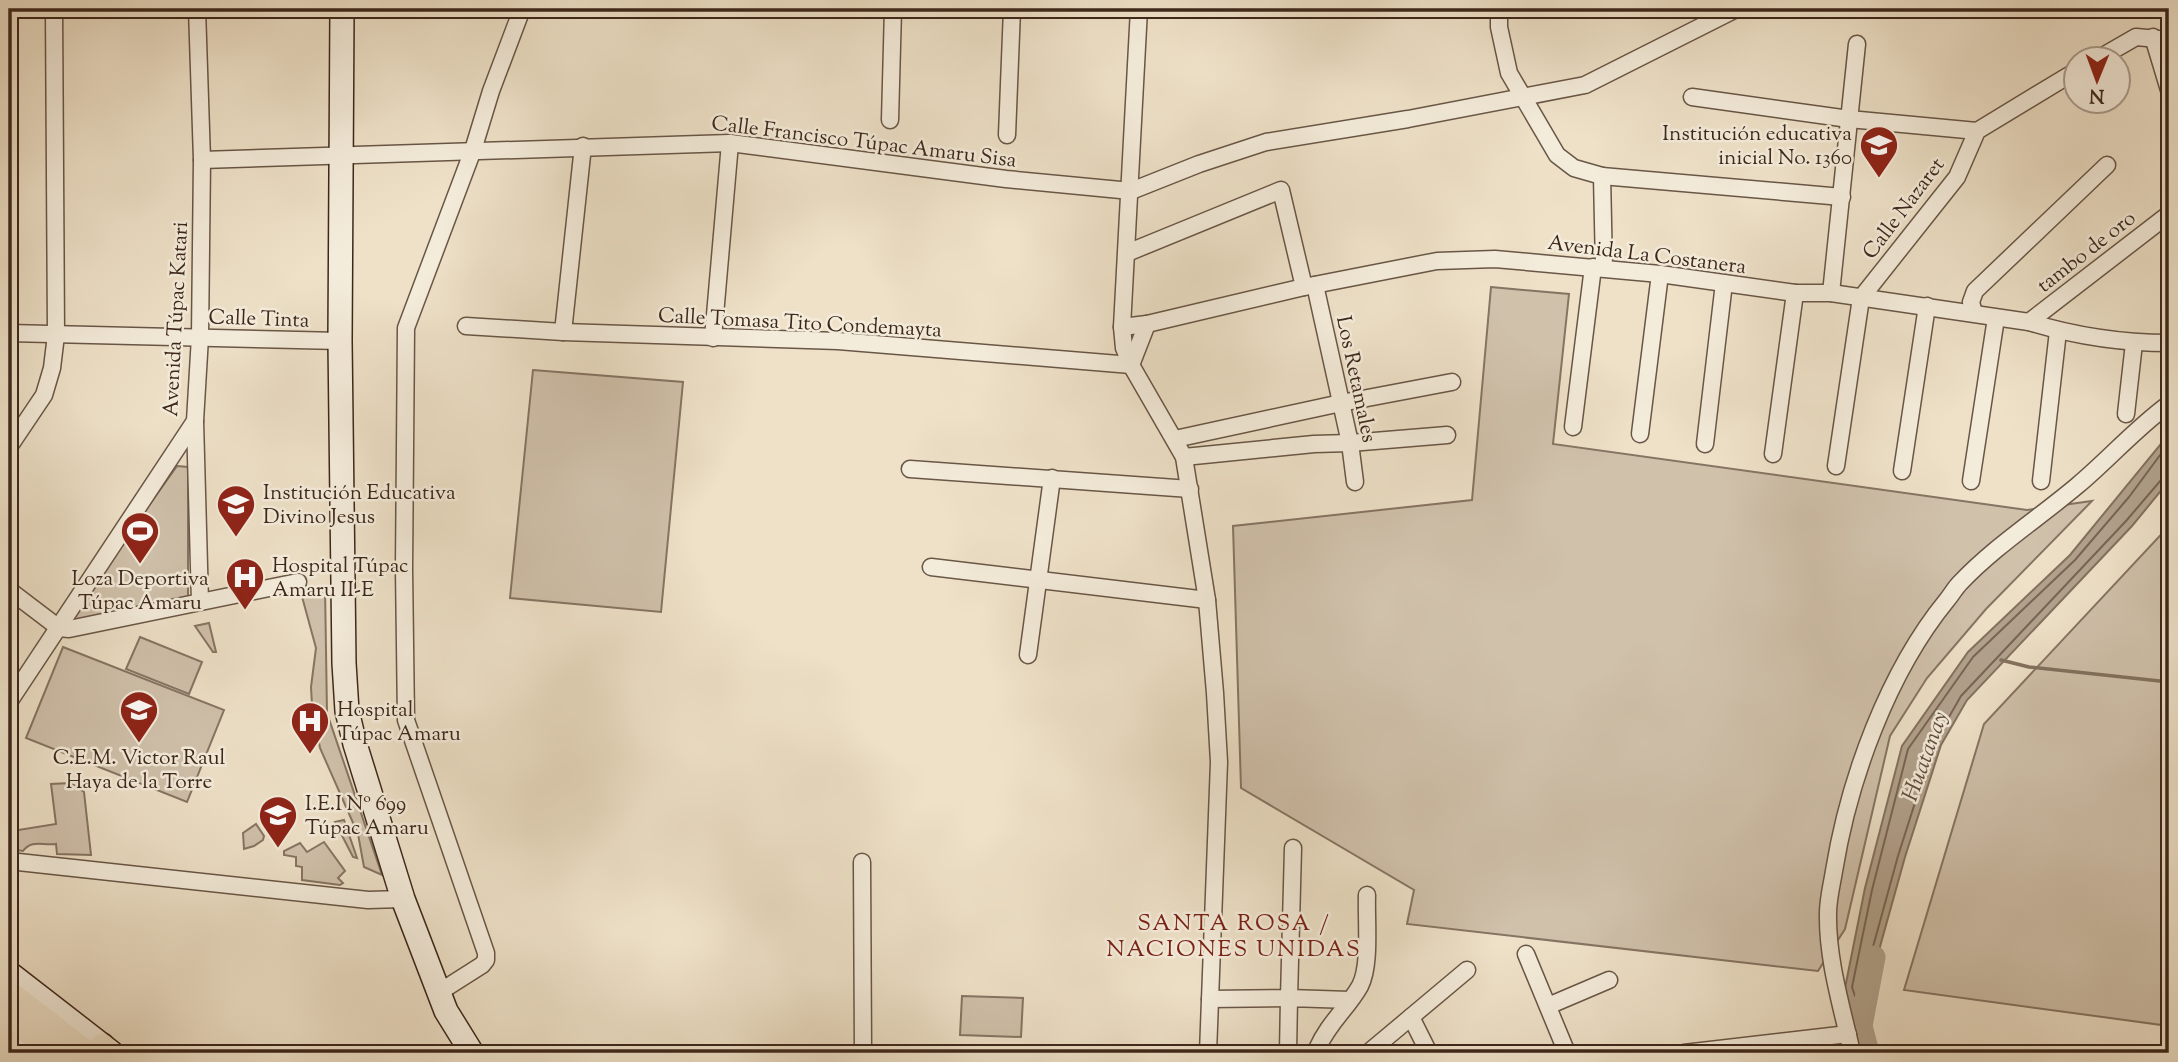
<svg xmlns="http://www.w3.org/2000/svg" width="2178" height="1062" viewBox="0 0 2178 1062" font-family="'Sorts Mill Goudy',serif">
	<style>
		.green { fill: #d0c1ab; stroke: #867463; stroke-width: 2 }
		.water { fill: #b2a28d; stroke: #83715f; stroke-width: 2 }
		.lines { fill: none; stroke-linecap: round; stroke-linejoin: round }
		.shore { stroke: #786454; stroke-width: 2 }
		.stream { stroke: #83715f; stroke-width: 3.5 }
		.river { stroke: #b2a28d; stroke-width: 23 }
		.minor-casing { stroke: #695646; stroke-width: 19 }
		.secondary-casing { stroke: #3d271b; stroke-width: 26 }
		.primary-casing { stroke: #3d271b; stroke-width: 28 }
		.minor { stroke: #f4ecdb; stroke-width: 16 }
		.secondary { stroke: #f4ecdb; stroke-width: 23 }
		.primary { stroke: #eee1c8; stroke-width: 24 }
		.labels { text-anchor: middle; stroke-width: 5; stroke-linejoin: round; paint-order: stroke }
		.poi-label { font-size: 21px; fill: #3d271b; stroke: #f4ecdb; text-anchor: start }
		.street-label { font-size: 21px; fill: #3d271b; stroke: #f4ecdb }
		.water-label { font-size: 23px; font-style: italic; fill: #604c3d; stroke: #f4ecdb }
		.neighbourhood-label { font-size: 23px; letter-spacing: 2px; fill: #7a1f14; stroke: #f4ecdb }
	</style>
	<rect width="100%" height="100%" fill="#eee1c8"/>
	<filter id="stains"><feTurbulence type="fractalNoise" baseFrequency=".00286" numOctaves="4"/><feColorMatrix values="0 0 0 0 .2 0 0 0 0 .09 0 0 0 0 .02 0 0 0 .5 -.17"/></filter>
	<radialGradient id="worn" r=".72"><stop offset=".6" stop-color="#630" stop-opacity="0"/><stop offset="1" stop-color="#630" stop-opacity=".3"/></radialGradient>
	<!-- green -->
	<g class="green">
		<path d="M 1491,287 L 1569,294 L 1553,444 L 2027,510 L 2092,501 L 1986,609 L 1927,678 L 1890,736 L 1845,929 L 1818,971 L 1407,924 L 1414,890 L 1241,788 L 1233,526 L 1472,500 Z"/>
		<path d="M 533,370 L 683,382 L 661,612 L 510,598 Z"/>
		<path d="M 177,466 L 188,467 L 188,600 L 65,623 Z"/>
		<path d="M 2169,526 L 2169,1026 L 1904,990 L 1984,724 Z"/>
		<path d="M 325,587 L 327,713 L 382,875 L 364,867 L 358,834 L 320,748 L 312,705 L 311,687 L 316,648 L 301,593 Z"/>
		<path d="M 209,623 L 216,652 L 213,652 L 195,626 Z"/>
		<path d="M 140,637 L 202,662 L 189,694 L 126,669 Z"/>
		<path d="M 63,647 L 224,710 L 187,802 L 26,738 Z"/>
		<path d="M 71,783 L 84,792 L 91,855 L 57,854 L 56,844 C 43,846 32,839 23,851 L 9,849 L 9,834 L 18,833 L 18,830 L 56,824 L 51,784 Z"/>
		<path d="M 344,820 L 357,858 L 353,857 L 335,822 Z"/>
		<path d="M 256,824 L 264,836 L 263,840 L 254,846 L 244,849 L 243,833 Z"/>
		<path d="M 324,842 L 345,871 L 338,878 L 343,883 L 340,885 L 302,880 L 302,867 L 296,866 L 296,857 L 284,855 L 284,851 L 300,843 L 307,852 Z"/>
		<path d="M 962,996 L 1023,998 L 1021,1037 L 960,1035 Z"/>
	</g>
	<!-- water -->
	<path class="water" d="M 2169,434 L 2169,481 L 2132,526 L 1967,700 L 1941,745 L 1905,857 L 1869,986 L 1861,1026 L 1869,1053 L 1858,1053 L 1845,988 L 1865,888 L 1902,746 L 1968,652 L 2070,555 Z"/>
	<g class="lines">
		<!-- shore -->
		<path class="shore" d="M 2169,443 L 2129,497 L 2075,560 L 1973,657 L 1908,749 L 1872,890 L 1852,987 L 1855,996 L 1860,994 L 1898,856 L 1934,743 L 1961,696 L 2126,521 L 2161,480 L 2169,477"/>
		<!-- stream -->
		<path class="stream" d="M 2001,660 L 2029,667 L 2169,682"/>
		<!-- river -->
		<path class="river" d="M 1868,1053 L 1861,1026 L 1874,957"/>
		<!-- minor casing -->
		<g class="minor-casing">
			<g id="minor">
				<path d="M 1139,9 L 1122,327 L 1124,348 L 1131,365 L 1184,457 L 1207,600 L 1215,693 L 1219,762 L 1208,1053"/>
				<path d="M 1499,9 L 1499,27 L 1509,73 L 1557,155 L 1574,168 L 1602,176 L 1604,268"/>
				<path d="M 2153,37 L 2169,90"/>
				<path d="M 2096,60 L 2136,37 L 2169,40"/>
				<path d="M 1692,97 L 1849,119 L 1977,131"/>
				<path d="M 890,120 L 893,9"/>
				<path d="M 1007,135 L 1012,9"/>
				<path d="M 202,160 L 730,143 L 1006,179 L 1131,191 L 1199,164 L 1266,142 L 1408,119 L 1585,85 L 1736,9"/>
				<path d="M 1602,176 L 1842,197"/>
				<path d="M 1127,253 L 1281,190 L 1304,287"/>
				<path d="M 1315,285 L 1350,443 L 1355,482"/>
				<path d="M 1831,293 L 1857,44"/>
				<path d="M 1974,313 L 1971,302 L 1975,291 L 2107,165"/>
				<path d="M 2029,322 L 2169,214"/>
				<path d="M 466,326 L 563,332 L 838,341 L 1131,365 L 1147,324"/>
				<path d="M 1122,327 L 1147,324 L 1304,287 L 1437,261 L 1495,259 L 1660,274 L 1795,293 L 1831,293 L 2029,322 C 2075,336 2121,343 2169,343"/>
				<path d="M 563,332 L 583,146"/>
				<path d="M 9,333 L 340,341"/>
				<path d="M 713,338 L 730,143"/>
				<path d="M 2126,414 L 2134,343"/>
				<path d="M 195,421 L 200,602"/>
				<path d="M 1573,427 L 1593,267"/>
				<path d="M 1640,434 L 1660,274"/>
				<path d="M 1175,439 L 1341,403 L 1452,382"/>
				<path d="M 1705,444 L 1724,283"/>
				<path d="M 9,447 L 44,395 L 52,368 L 56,335 L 54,9"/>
				<path d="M 1773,454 L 1795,293"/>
				<path d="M 1184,457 L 1314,444 L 1350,443 L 1447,435"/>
				<path d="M 1836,466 L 1861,298 L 1957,177 L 1977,131 L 2076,71"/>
				<path d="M 910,469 L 1190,489"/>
				<path d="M 1902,471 L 1927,306"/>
				<path d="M 1971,481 L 1996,318"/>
				<path d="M 2041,481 L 2058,331"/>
				<path d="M 931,567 L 1207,600"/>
				<path d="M 9,590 L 59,628 L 69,629 L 298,582"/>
				<path d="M 1028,655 L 1052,478"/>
				<path d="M 9,702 L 195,421 L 200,337 L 202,160 L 197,9"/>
				<path d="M 9,861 L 368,900 L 403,899"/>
				<path d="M 862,862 L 863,1053"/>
				<path d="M 1526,954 L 1567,1053"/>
				<path d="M 438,993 L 482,965 L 486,960 L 486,953 L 406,720 L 404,569 L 406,328 L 473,150 L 491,91 L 522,9"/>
				<path d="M 1210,999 L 1289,998 L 1293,848"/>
				<path d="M 1548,1006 L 1609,980"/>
				<path d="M 1411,1017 L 1467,970"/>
				<path d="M 1317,1049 C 1329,1022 1347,1009 1360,986 C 1371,965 1366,920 1367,895"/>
				<path d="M 1288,1053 L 1289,998 L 1350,1000"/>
				<path d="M 1368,1053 L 1411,1017 L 1429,1053"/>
				<path d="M 1684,1053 L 1848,1034"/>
				<path d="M 1852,1053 C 1842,1007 1827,960 1828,913 C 1828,899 1832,884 1834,871 C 1849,779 1888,672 1947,600 C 1952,594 1955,588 1960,583 C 1995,546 2039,518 2078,485 C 2109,459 2136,428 2169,404"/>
			</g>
		</g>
		<!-- secondary casing -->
		<g class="secondary-casing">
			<g id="secondary">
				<path d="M 342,9 L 340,341 L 344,663 L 347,711 L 355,744 L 403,899 L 446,1011 L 472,1053"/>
				<path d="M 9,973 L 112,1053"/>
				<path d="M 9,1035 L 32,1053"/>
			</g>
		</g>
		<!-- primary casing -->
		<g class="primary-casing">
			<g id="primary">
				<path d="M 9,993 L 87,1053"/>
				<path d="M 9,1017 L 56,1053"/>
				<path d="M 102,1046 L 108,1053"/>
			</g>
		</g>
		<!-- minor -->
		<use href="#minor" class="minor"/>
		<!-- secondary -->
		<use href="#secondary" class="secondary"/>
		<!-- primary -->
		<use href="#primary" class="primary"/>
	</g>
	<!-- icons -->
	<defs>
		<g id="school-pin" transform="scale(2.0125)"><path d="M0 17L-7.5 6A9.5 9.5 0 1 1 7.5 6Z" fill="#8f2418" stroke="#f4ecdb"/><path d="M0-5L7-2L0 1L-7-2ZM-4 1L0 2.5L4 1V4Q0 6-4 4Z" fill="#fff"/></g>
		<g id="stadium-pin" transform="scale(2.0125)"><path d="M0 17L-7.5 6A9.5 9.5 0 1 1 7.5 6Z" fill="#8f2418" stroke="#f4ecdb"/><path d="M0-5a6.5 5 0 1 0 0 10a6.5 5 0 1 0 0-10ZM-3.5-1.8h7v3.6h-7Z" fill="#fff"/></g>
		<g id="hospital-pin" transform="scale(2.0125)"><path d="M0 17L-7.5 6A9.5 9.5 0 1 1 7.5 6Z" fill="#8f2418" stroke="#f4ecdb"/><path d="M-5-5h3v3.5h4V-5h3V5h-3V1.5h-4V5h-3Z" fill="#fff"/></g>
	</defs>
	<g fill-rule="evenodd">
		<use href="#school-pin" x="1879" y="145"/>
		<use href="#school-pin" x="236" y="504"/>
		<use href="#stadium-pin" x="140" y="531"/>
		<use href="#hospital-pin" x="245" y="577"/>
		<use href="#school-pin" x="139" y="710"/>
		<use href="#hospital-pin" x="310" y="721"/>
		<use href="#school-pin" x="278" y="815"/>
	</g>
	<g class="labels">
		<!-- poi labels -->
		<g class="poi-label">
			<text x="1852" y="140" text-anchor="end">Institución educativa<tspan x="1852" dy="24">inicial No. 1360</tspan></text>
			<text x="263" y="499">Institución Educativa<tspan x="263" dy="24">Divino Jesus</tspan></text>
			<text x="272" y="572">Hospital Túpac<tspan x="272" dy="24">Amaru II-E</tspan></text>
			<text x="140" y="585" text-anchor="middle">Loza Deportiva<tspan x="140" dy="24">Túpac Amaru</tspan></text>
			<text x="337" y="716">Hospital<tspan x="337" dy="24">Túpac Amaru</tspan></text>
			<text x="139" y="764" text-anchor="middle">C.E.M. Victor Raul<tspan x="139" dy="24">Haya de la Torre</tspan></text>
			<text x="305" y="810">I.E.I Nº 699<tspan x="305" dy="24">Túpac Amaru</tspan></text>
		</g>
		<!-- street labels -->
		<g class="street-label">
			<text transform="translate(864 141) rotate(7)" y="7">Calle Francisco Túpac Amaru Sisa</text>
			<text transform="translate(1903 208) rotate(-53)" y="7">Calle Nazaret</text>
			<text transform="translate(2086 251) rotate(-38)" y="7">tambo de oro</text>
			<text transform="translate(1647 254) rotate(7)" y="7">Avenida La Costanera</text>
			<text transform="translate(259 318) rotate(2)" y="7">Calle Tinta</text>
			<text transform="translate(175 319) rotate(-87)" y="7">Avenida Túpac Katari</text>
			<text transform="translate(800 322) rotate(3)" y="7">Calle Tomasa Tito Condemayta</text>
			<text transform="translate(1357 379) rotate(78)" y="7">Los Retamales</text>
		</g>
		<!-- water labels -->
		<g class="water-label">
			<text transform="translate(1924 756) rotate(-70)" y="8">Huatanay</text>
		</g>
		<!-- neighbourhood labels -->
		<g class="neighbourhood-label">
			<text x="1234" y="930">SANTA ROSA /<tspan x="1234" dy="26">NACIONES UNIDAS</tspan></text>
		</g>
	</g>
	<!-- margin -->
	<rect width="2178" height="1062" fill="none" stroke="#eee1c8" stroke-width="35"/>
	<rect x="10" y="10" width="2157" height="1041" fill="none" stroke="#3d271b" stroke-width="3.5"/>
	<rect x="18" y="18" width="2143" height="1027" fill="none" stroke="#3d271b" stroke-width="2"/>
	<!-- north arrow -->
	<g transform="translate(2097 80) rotate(181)"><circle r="33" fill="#f4ecdb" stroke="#ab9d8e" stroke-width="2"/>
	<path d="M0-5L12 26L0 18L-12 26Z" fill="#8f2418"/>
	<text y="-10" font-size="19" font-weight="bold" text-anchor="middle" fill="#3d271b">N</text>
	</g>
	<rect width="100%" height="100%" filter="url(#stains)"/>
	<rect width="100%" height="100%" fill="url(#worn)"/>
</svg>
